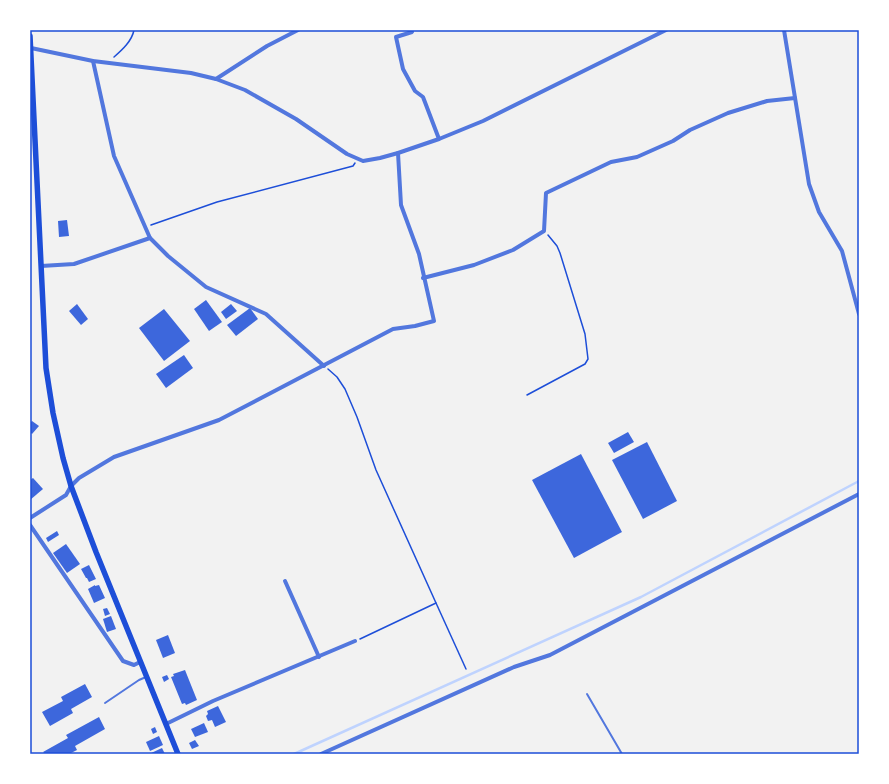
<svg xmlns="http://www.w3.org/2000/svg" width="889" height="784" viewBox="0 0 889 784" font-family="Roboto,sans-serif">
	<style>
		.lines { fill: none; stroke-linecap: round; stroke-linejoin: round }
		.stream { stroke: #bfd3fe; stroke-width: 2.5 }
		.building { fill: #3d67dc }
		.path { stroke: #1d4ed8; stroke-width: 1.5 }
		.service { stroke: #5277de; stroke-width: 2 }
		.minor { stroke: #5277de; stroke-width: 4 }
		.secondary { stroke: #1d4ed8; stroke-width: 5.5 }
		.neatline { fill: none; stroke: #1d4ed8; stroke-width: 1.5 }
	</style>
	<rect width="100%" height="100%" fill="#f2f2f2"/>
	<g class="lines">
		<!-- stream -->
		<path class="stream" d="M 294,754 L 641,597 L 859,481"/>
	</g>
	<!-- building -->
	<g class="building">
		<path d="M 67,220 L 69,236 L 59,237 L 58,221 Z"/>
		<path d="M 206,300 L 222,322 L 209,331 L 194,309 Z"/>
		<path d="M 77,304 L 88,319 L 81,325 L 69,311 Z"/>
		<path d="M 231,304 L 237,311 L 226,319 L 221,312 Z"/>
		<path d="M 250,308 L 258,319 L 236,336 L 227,325 Z"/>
		<path d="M 164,309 L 190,341 L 164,361 L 139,328 Z"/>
		<path d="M 184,355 L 193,368 L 166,388 L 156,374 Z"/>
		<path d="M 32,421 L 39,426 L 32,434 L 30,432 L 30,423 Z"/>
		<path d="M 628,432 L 634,442 L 614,453 L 608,443 Z"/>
		<path d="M 647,442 L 677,501 L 643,519 L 612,460 Z"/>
		<path d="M 581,454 L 622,532 L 574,558 L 532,480 Z"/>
		<path d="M 33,478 L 43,489 L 30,500 L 30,480 Z"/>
		<path d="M 57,531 L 59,535 L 48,542 L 46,538 Z"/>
		<path d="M 66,544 L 80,564 L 67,573 L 53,553 Z"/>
		<path d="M 89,565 L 96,579 L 89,582 L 87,578 L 86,578 L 81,569 Z"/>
		<path d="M 95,585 L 95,586 L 99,585 L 105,598 L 94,603 L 88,589 Z"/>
		<path d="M 107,608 L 110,614 L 105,616 L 103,609 Z"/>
		<path d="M 111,616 L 116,629 L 107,632 L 103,619 Z"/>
		<path d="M 168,635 L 175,653 L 163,658 L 156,640 Z"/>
		<path d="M 185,670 L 197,700 L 186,705 L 185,703 L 182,704 L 171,677 L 174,676 L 173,674 Z"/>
		<path d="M 167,675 L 169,679 L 164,682 L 162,677 Z"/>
		<path d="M 85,684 L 92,697 L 71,709 L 73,713 L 50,726 L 42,712 L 63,701 L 61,697 Z"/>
		<path d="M 218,706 L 226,722 L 215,727 L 212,720 L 208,721 L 206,716 L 208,714 L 207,711 Z"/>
		<path d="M 99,717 L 105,729 L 75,746 L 77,750 L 69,754 L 45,754 L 43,752 L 68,738 L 66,735 Z"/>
		<path d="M 204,723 L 208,732 L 195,737 L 191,729 Z"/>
		<path d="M 155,727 L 157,732 L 153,734 L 151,729 Z"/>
		<path d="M 159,736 L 163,745 L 150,751 L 146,742 Z"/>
		<path d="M 195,740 L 199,746 L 192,749 L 189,743 Z"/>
		<path d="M 162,748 L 165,754 L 149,754 Z"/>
	</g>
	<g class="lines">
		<!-- path -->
		<g class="path">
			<path d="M 114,57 C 122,50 132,41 134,30"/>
			<path d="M 151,225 L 217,202 L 353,166 L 355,163"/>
			<path d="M 328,369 L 337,377 L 345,389 L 357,417 L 376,470 L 436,603 L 360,639"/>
			<path d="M 527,395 L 585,364 L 588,359 L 585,334 L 560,253 L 557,246 L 548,235"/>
			<path d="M 436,603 L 466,669"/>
		</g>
		<!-- service -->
		<g class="service">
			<path d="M 587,694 L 622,754"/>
			<path d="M 105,703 L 139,680 L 146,677"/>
		</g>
		<!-- minor -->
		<g class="minor">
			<path d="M 411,30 L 412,32 L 396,37 L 403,69 L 415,91 L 423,97 L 439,139"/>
			<path d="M 784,30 L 809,184 L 819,212 L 842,251 L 859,314"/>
			<path d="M 31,48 L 93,61 L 191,73 L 216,79 L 245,90 L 296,119 L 347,154 L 363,161 L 380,158 L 398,153 L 439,139 L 483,121 L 666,30"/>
			<path d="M 93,61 L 114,156 L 150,238"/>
			<path d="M 216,79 L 267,46 L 298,30"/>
			<path d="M 41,266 L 74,264 L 150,238 L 168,256 L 206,287 L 266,314 L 324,366"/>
			<path d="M 423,278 L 474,265 L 513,250 L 544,231 L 546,193 L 611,162 L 637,157 L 673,141 L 690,130 L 728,113 L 767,101 L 795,98"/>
			<path d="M 30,518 L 66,495 L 71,486 L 79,478 L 114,457 L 219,420 L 393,329 L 415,326 L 434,321 L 419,254 L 401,205 L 398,153"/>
			<path d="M 30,525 L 123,661 L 134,665 L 140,662"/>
			<path d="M 285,581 L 319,657"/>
			<path d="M 166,724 L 213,701 L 355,641"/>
			<path d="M 321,754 L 514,667 L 550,655 L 859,494"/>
		</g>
		<!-- secondary -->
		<path class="secondary" d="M 30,36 L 46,368 L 53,413 L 63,458 L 71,486 L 96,552 L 178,754"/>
	</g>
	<!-- border -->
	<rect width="889" height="784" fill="none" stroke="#ffffff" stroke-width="62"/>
	<rect x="31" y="31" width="827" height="722" class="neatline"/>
</svg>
